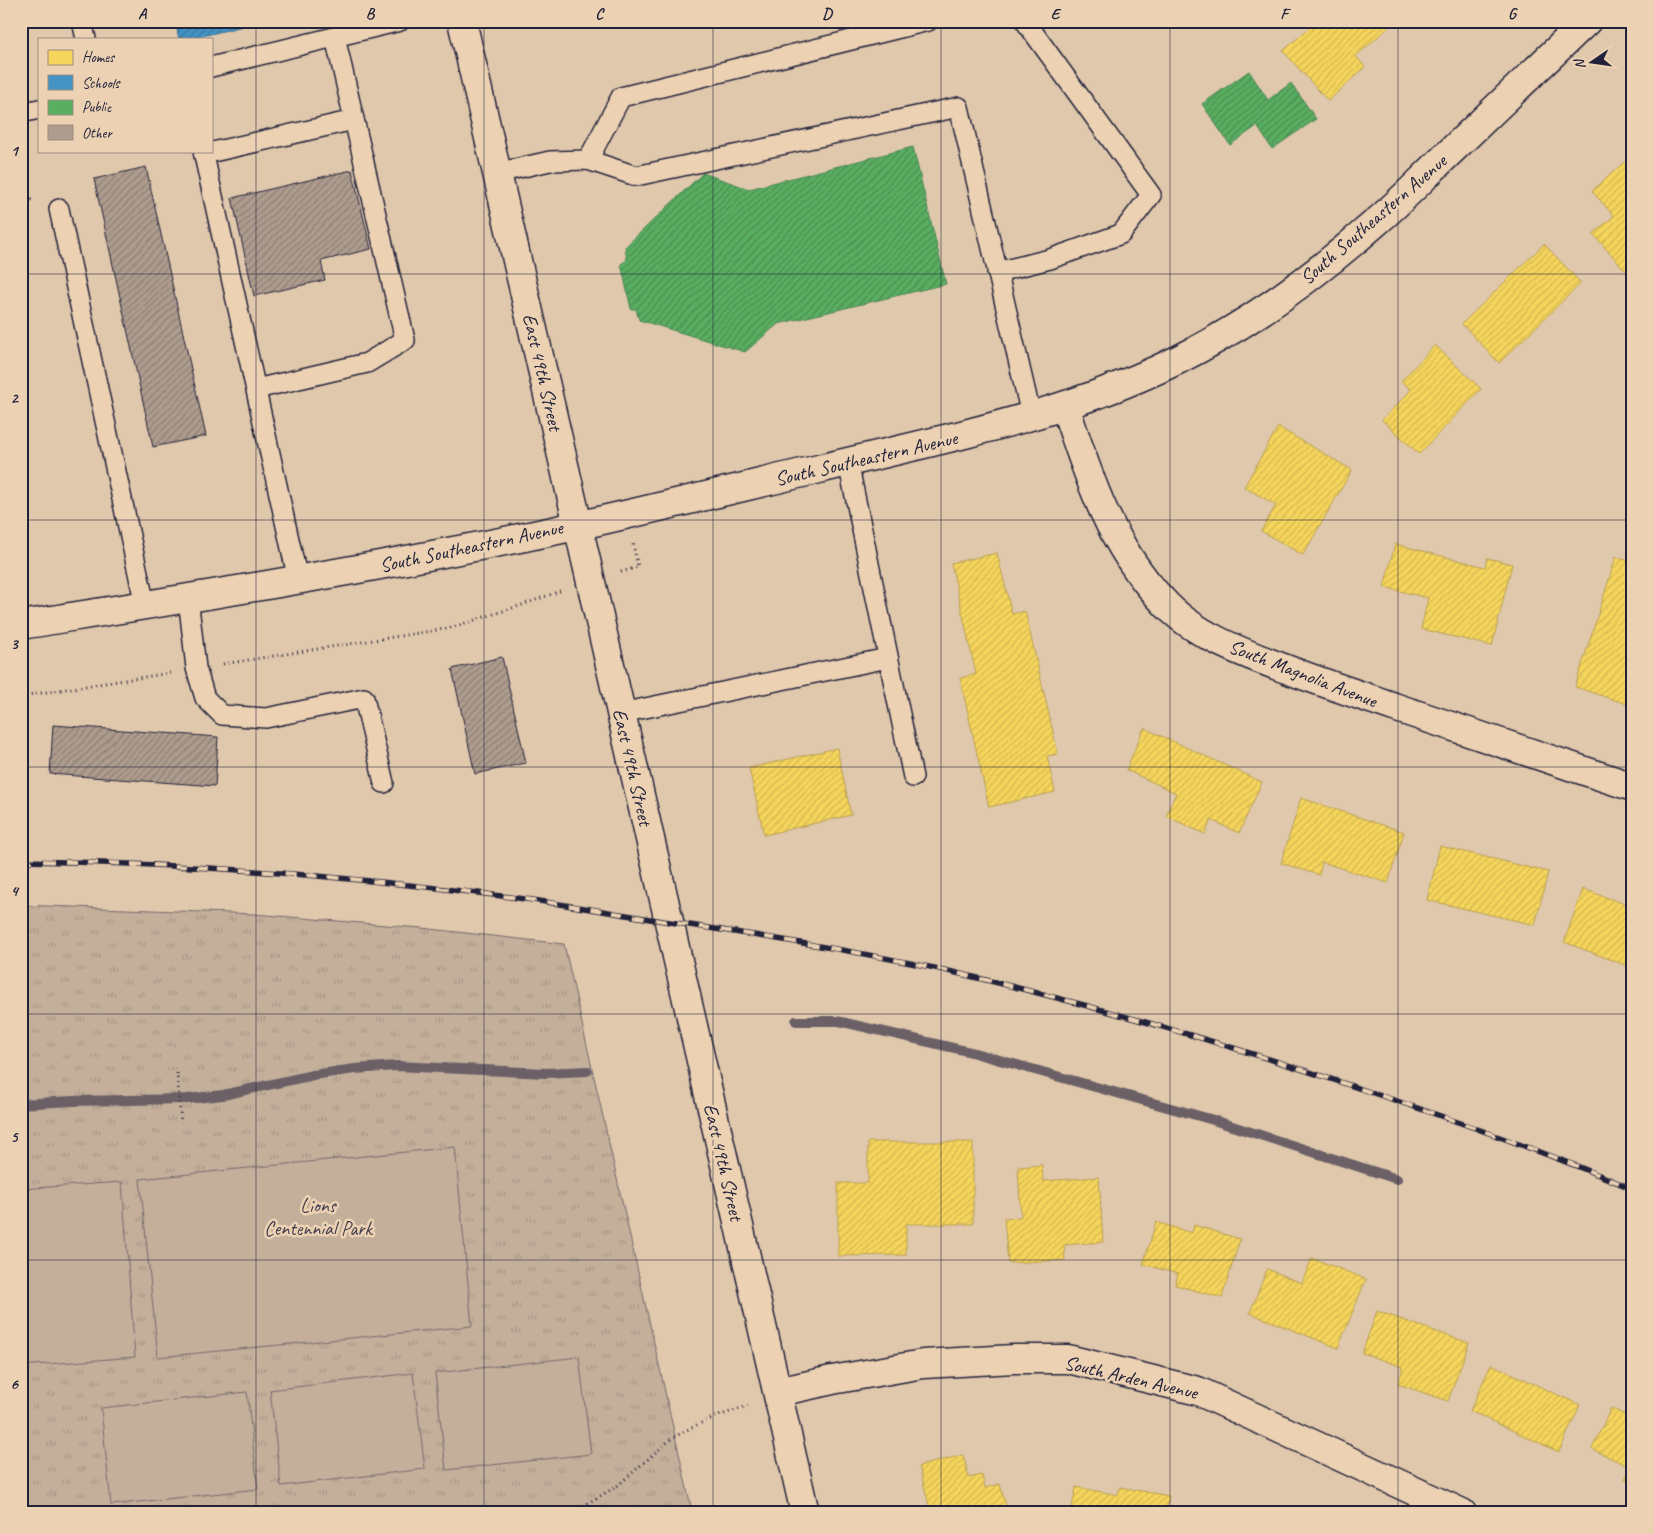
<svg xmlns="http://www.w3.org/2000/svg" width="1654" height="1534" viewBox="0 0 1654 1534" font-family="Caveat,sans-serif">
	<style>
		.park { fill: url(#park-tufts); stroke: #73686b }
		.pitch { fill: #c4af9b; stroke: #73686b }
		.homes { fill: url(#homes-hatch); stroke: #b69f52 }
		.schools { fill: url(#schools-hatch); stroke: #39719a }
		.public { fill: url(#public-hatch); stroke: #498456 }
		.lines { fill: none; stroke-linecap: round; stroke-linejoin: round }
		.stream { stroke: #6a6066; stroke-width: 10 }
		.building { fill: url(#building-hatch); stroke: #22223b }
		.lane-casing { stroke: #22223b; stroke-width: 22 }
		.street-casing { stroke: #22223b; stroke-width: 31 }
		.secondary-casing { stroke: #22223b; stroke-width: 31 }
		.path { stroke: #22223b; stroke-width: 3; stroke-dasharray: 1 4; stroke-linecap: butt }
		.lane { stroke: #ecd2b3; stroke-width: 19 }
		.street { stroke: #ecd2b3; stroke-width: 28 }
		.secondary { stroke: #ecd2b3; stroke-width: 28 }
		.rail-casing { stroke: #22223b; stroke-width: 5.5 }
		.rail { stroke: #ecd2b3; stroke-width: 4; stroke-dasharray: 11; stroke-linecap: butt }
		.grid { fill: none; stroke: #22223b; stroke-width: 1; stroke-opacity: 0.55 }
		.labels { text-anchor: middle; stroke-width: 5; stroke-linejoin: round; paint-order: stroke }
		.street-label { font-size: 20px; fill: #22223b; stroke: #ecd2b3 }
		.park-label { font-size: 20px; fill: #423e4e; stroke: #ecd2b3 }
		.neatline { fill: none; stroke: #22223b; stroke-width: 2 }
		.grid-label { font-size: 16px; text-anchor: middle; font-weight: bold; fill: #22223b }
	</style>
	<defs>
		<pattern id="park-tufts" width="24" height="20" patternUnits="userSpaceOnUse" patternTransform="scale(1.25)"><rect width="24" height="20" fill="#c4af9b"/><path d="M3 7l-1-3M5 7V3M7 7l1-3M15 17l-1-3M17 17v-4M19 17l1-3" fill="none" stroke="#a89686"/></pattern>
		<pattern id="homes-hatch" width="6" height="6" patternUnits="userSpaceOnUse" patternTransform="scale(1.25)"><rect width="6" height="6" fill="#f6d55c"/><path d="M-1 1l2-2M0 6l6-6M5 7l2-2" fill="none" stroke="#d3b751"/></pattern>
		<pattern id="schools-hatch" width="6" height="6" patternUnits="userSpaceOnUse" patternTransform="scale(1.25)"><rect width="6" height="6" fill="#4393c3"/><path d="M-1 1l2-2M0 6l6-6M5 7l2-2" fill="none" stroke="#3878a0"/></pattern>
		<pattern id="public-hatch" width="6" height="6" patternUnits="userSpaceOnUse" patternTransform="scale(1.25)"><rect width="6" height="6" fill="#5aae61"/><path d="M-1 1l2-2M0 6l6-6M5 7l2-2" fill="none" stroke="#4a8d51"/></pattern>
		<pattern id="building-hatch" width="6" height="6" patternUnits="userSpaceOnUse" patternTransform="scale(1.25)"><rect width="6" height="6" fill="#ae9c8e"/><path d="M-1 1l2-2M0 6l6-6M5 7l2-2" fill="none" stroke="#8d7f75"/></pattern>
	</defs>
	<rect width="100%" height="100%" fill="#e0c8ac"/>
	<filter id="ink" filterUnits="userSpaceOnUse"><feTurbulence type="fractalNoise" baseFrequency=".02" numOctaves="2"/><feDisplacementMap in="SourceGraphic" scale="10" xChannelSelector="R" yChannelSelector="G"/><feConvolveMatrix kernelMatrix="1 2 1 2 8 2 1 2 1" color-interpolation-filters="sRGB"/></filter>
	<g filter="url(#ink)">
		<!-- park -->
		<path class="park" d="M 21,905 L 255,914 L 421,928 L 564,944 L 692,1511 L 686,1513 L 21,1513 Z"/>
		<!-- pitch -->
		<g class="pitch">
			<path d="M 455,1147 L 472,1326 L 158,1357 L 140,1179 Z"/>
			<path d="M 122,1182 L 135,1357 L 21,1366 L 21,1189 Z"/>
			<path d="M 579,1357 L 591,1454 L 446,1470 L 435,1373 Z"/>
			<path d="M 413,1373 L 425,1469 L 281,1486 L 270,1390 Z"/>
			<path d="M 247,1392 L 258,1489 L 111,1505 L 101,1408 Z"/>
		</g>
		<!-- homes -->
		<g class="homes">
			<path d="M 1317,21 L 1385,21 L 1390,26 L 1356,56 L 1365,67 L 1328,101 L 1283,51 Z"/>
			<path d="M 1630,157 L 1633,160 L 1633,276 L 1631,277 L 1593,234 L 1614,216 L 1592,191 Z"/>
			<path d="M 1544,244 L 1581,283 L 1499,363 L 1462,324 Z"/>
			<path d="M 1435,345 L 1481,389 L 1419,454 L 1382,420 L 1411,390 L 1401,381 Z"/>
			<path d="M 1278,427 L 1352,470 L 1303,555 L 1261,531 L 1276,505 L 1244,487 Z"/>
			<path d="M 1395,544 L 1485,567 L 1487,558 L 1512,564 L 1492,646 L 1421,629 L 1428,598 L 1384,587 Z"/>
			<path d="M 997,553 L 1012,614 L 1025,611 L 1058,754 L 1047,756 L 1055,792 L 989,807 L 960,678 L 976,674 L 951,563 Z"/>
			<path d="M 1616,557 L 1633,562 L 1633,706 L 1575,687 Z"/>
			<path d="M 1144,728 L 1262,782 L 1239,833 L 1211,820 L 1205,834 L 1166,816 L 1176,793 L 1126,770 Z"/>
			<path d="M 837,748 L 851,815 L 764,835 L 749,768 Z"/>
			<path d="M 1301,798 L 1404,832 L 1388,883 L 1322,862 L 1319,875 L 1281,863 Z"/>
			<path d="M 1440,846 L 1548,872 L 1535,925 L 1427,900 Z"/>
			<path d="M 1583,889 L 1633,907 L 1633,968 L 1564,942 Z"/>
			<path d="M 868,1142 L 973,1142 L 973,1224 L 906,1224 L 906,1255 L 838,1256 L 838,1183 L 868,1183 Z"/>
			<path d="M 1042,1165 L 1043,1181 L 1099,1177 L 1103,1242 L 1064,1245 L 1065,1260 L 1008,1263 L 1004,1218 L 1021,1217 L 1018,1167 Z"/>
			<path d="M 1156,1222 L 1192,1233 L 1194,1225 L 1240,1239 L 1222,1298 L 1175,1285 L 1178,1274 L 1143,1264 Z"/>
			<path d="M 1312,1258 L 1366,1279 L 1338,1348 L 1250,1313 L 1267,1269 L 1302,1283 Z"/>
			<path d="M 1377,1311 L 1469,1343 L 1448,1401 L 1398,1384 L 1403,1367 L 1362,1353 Z"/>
			<path d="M 1491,1364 L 1580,1405 L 1559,1452 L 1470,1411 Z"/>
			<path d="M 1611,1408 L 1633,1419 L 1633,1483 L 1625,1479 L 1630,1467 L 1592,1449 Z"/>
			<path d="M 963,1455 L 969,1478 L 982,1475 L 985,1488 L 1000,1484 L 1008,1513 L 931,1513 L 919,1466 Z"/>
			<path d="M 1076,1487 L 1118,1495 L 1120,1487 L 1169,1496 L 1166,1513 L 1071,1513 Z"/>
		</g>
		<!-- schools -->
		<path class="schools" d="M 175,21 L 264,21 L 190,39 L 179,39 Z"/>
		<!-- public -->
		<g class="public">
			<path d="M 1249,71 L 1268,100 L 1291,83 L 1316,119 L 1272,149 L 1257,126 L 1230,145 L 1202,104 Z"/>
			<path d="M 913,147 L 946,284 L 778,324 L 745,352 L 639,320 L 636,309 L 631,309 L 621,264 L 627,260 L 625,247 L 703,173 L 749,189 Z"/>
		</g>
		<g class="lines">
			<!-- stream -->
			<g class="stream">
				<path d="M 796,1021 L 838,1021 L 971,1052 L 1210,1119 L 1397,1179"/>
				<path d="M 21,1104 L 72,1101 L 187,1099 L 223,1095 L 313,1075 L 355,1069 L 396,1066 L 546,1073 L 587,1071"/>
			</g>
		</g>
		<!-- building -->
		<g class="building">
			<path d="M 146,167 L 206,436 L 153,447 L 94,179 Z"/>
			<path d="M 352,170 L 371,249 L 321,261 L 325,280 L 254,296 L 232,198 Z"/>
			<path d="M 502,657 L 526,763 L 475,774 L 452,669 Z"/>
			<path d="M 53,725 L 218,737 L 215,786 L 50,774 Z"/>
		</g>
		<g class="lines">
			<!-- lane casing -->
			<g class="lane-casing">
				<g id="lane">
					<path d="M 82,21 L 86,39"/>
					<path d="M 211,67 L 400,21"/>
					<path d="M 21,113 L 39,109"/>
					<path d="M 203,151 L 298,580"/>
					<path d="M 204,154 L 354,120"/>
					<path d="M 588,160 L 621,97 L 928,21"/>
					<path d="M 497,173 L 550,161 L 588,160 L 636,176 L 959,107 L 1031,415"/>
					<path d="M 59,209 L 145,605"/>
					<path d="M 997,272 L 1050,259 L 1121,234 L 1151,195 L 1025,21"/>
					<path d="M 256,389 L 367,363 L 405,340 L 335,37"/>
					<path d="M 848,462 L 913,777"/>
					<path d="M 188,597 L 196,668 L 205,698 L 222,715 L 266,718 L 364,698 L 384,783"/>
					<path d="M 621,713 L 888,658"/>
				</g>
			</g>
			<!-- street casing -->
			<g class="street-casing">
				<g id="street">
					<path d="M 1065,406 C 1088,476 1110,545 1162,600 C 1193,635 1243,653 1286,669 C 1323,683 1360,695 1397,708 C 1475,734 1554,761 1633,787"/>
					<path d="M 778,1392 L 832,1380 L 923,1364 L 1014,1359 L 1068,1359 L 1198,1391 L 1462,1513"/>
				</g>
			</g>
			<!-- secondary casing -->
			<g class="secondary-casing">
				<g id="secondary">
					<path d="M 462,21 L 805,1513"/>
					<path d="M 21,625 C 164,602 306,580 448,552 C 573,529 696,498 819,469 C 953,436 1092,411 1213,341 C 1271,308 1324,268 1374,224 C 1400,202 1424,177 1449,153 C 1495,109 1541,65 1587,21"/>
				</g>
			</g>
			<!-- path -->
			<g class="path">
				<path d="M 21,197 L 34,201"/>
				<path d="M 621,572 L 638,567 L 633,544"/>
				<path d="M 223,664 L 450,628 L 522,605 L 560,591"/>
				<path d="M 21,696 L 170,673"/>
				<path d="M 177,1073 L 181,1123"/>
				<path d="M 564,1513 L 586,1504 L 616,1487 L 671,1439 L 692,1427 L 715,1417 L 748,1406"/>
			</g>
			<!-- lane -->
			<use href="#lane" class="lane"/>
			<!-- street -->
			<use href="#street" class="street"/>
			<!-- secondary -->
			<use href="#secondary" class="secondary"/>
			<!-- rail casing -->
			<g class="rail-casing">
				<path id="rail" d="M 21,861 C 185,863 348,876 510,897 C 557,903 603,911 650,919 C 748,934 847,949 944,970 C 1082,1002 1218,1041 1352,1086 C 1446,1117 1541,1150 1633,1189"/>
			</g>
			<!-- rail -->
			<use href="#rail" class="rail"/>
		</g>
	</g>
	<!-- grid -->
	<path class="grid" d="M 256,21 L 256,1513M 484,21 L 484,1513M 713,21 L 713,1513M 941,21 L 941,1513M 1170,21 L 1170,1513M 1398,21 L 1398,1513M 21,274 L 1633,274M 21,520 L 1633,520M 21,767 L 1633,767M 21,1014 L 1633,1014M 21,1260 L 1633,1260"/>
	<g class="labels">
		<!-- street labels -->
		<g class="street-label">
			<text transform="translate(1373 219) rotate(-41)" y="7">South Southeastern Avenue</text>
			<text transform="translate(543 372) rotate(77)" y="7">East 49th Street</text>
			<text transform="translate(866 458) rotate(-13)" y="7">South Southeastern Avenue</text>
			<text transform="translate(471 546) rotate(-12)" y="7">South Southeastern Avenue</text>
			<text transform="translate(1303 673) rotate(21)" y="7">South Magnolia Avenue</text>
			<text transform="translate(633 767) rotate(77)" y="7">East 49th Street</text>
			<text transform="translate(724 1162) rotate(77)" y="7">East 49th Street</text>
			<text transform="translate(1131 1377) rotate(13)" y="7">South Arden Avenue</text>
		</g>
		<!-- park labels -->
		<g class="park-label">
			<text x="318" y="1212">Lions<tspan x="318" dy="23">Centennial Park</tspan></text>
		</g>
	</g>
	<!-- margin -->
	<rect width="1654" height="1534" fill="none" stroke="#ecd2b3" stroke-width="55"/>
	<!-- legend -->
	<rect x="38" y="38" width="175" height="115" fill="#ecd2b3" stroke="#9b8c83"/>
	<rect x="48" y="50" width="25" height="15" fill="#f6d55c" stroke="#9b8c83"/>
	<text x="82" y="62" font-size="15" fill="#22223b">Homes</text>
	<rect x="48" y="75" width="25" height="15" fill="#4393c3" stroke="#9b8c83"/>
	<text x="82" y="88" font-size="15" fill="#22223b">Schools</text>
	<rect x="48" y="100" width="25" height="15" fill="#5aae61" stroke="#9b8c83"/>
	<text x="82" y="112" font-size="15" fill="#22223b">Public</text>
	<rect x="48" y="125" width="25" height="15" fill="#ae9c8e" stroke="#9b8c83"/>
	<text x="82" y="138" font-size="15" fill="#22223b">Other</text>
	<!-- north arrow -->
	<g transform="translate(1592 62) rotate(257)" stroke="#ecd2b3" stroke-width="4" paint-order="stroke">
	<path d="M0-4L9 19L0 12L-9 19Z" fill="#22223b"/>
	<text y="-8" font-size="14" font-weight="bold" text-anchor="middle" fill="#22223b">N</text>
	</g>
	<rect x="28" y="28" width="1598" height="1478" class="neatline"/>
	<g class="grid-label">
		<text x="142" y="19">A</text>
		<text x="370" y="19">B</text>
		<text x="599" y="19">C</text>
		<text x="827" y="19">D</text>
		<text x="1055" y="19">E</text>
		<text x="1284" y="19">F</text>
		<text x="1512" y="19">G</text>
		<text x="14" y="156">1</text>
		<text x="14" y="403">2</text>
		<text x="14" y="649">3</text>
		<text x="14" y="896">4</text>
		<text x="14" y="1142">5</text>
		<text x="14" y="1389">6</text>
	</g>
</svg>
